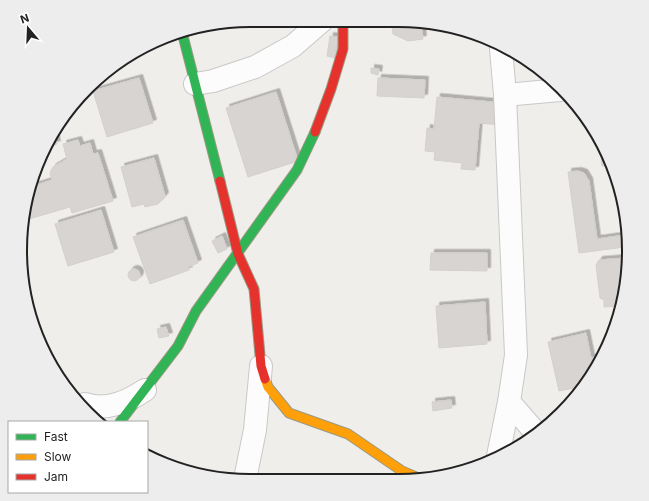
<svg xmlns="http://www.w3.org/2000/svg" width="649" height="501" viewBox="0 0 649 501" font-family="Inter,sans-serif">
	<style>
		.building { fill: #d7d4d2; stroke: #d3d0cc; filter: url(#shadow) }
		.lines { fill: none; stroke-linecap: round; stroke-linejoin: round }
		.street-casing { stroke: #c9c8c7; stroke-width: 24 }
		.fast-casing { stroke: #999a82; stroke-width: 11 }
		.slow-casing { stroke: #999a82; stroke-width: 11 }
		.jam-casing { stroke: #999a82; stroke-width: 11 }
		.street { stroke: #fdfcfc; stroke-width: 22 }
		.fast { stroke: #30b455; stroke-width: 9 }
		.slow { stroke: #ff9f0a; stroke-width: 9 }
		.jam { stroke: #e5322d; stroke-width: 9 }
		.rim { fill: none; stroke: #222; stroke-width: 2 }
	</style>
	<defs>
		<filter id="shadow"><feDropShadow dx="3.5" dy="-3.5" stdDeviation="0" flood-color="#0004"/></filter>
	</defs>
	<rect width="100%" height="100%" fill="#f0eeeb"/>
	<!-- building -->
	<g class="building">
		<path d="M 391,20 L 413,20 L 425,22 L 421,23 L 423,39 L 408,41 L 393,34 Z"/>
		<path d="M 330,36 L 338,37 L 335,58 L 327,56 Z"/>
		<path d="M 371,68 L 379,69 L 378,75 L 371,73 Z"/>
		<path d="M 139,78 L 153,123 L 107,137 L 93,91 Z"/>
		<path d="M 378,78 L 425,80 L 424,98 L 377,96 Z"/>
		<path d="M 276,92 L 298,161 L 248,177 L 226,108 Z"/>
		<path d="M 437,97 L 503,103 L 501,125 L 479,123 L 475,170 L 461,169 L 462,163 L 434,160 L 435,152 L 425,151 L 427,128 L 434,129 Z"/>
		<path d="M 54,132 L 57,144 L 46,147 L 51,135 Z"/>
		<path d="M 78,140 L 80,146 L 90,143 L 93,154 L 98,153 L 113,201 L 72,213 L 70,207 L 29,219 L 25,209 L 30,187 L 52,180 L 50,173 L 53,167 L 67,159 L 63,144 Z"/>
		<path d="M 600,146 L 608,165 L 602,166 Z"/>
		<path d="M 154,158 L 165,196 L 158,204 L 145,207 L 144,204 L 132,207 L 121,167 Z"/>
		<path d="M 578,171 L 584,173 L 589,181 L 597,239 L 625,235 L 625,247 L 579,253 L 568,172 Z"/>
		<path d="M 101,210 L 114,252 L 68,266 L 55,224 Z"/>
		<path d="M 183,220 L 198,263 L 188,267 L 189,270 L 150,284 L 133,237 Z"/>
		<path d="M 222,236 L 227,249 L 218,253 L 212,241 Z"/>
		<path d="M 431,253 L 487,253 L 487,271 L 430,270 Z"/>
		<path d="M 625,258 L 625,296 L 620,306 L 604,307 L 604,300 L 600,298 L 596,265 L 599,260 Z"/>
		<circle cx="134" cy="275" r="6"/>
		<path d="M 485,302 L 487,344 L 439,348 L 436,306 Z"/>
		<path d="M 166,327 L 169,336 L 159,338 L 157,329 Z"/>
		<path d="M 586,333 L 591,358 L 594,357 L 595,366 L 592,372 L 590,379 L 583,386 L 559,391 L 548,342 Z"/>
		<path d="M 451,400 L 452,408 L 433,411 L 432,402 Z"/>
	</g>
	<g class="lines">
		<!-- street casing -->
		<g class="street-casing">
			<g id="street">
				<path d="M 195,84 L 213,81 L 255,67 L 293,46 L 323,20"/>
				<path d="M 505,95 L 560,90"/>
				<path d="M 509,402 L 536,433"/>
				<path d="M 85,404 C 107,411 127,402 145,390"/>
				<path d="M 498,456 L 509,402 L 516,355 L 505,95 L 501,49"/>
				<path d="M 245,479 L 255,430 L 261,366"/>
			</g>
		</g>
		<!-- fast casing -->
		<g class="fast-casing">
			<g id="fast">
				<path d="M 182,32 L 220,181"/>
				<path d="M 120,422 L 178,346 L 196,311 L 297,170 L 315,132"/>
			</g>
		</g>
		<!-- slow casing -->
		<g class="slow-casing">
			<path id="slow" d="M 265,379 L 268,387 L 289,413 L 348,434 L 402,471 L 421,479"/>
		</g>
		<!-- jam casing -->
		<g class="jam-casing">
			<g id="jam">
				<path d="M 315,132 L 331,89 L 343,49 L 343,20"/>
				<path d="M 220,181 L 238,254 L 254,289 L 261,366 L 265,379"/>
			</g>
		</g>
		<!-- street -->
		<use href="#street" class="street"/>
		<!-- fast -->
		<use href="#fast" class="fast"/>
		<!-- slow -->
		<use href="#slow" class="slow"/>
		<!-- jam -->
		<use href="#jam" class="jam"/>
	</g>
	<!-- crop -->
	<path d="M0 0H649V501H0ZM250 27H399A223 223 0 0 1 622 250V251A223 223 0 0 1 399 474H250A223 223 0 0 1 27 251V250A223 223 0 0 1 250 27Z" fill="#ededed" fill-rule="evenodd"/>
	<path class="rim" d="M250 27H399A223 223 0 0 1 622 250V251A223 223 0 0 1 399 474H250A223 223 0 0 1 27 251V250A223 223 0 0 1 250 27Z"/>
	<!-- legend -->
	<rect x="8" y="421" width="140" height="72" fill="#ffffff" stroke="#a7a7a7"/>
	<rect x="16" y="434" width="20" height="6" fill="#30b455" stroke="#a7a7a7"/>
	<text x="44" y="441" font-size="12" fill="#222222">Fast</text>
	<rect x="16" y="454" width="20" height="6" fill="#ff9f0a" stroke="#a7a7a7"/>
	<text x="44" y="461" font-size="12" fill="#222222">Slow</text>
	<rect x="16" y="474" width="20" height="6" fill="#e5322d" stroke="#a7a7a7"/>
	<text x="44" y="481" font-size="12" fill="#222222">Jam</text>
	<!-- north arrow -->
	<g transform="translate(28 28) rotate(341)" stroke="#ffffff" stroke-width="3" paint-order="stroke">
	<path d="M0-3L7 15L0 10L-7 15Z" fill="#222222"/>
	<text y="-6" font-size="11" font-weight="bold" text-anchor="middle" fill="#222222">N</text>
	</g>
</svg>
